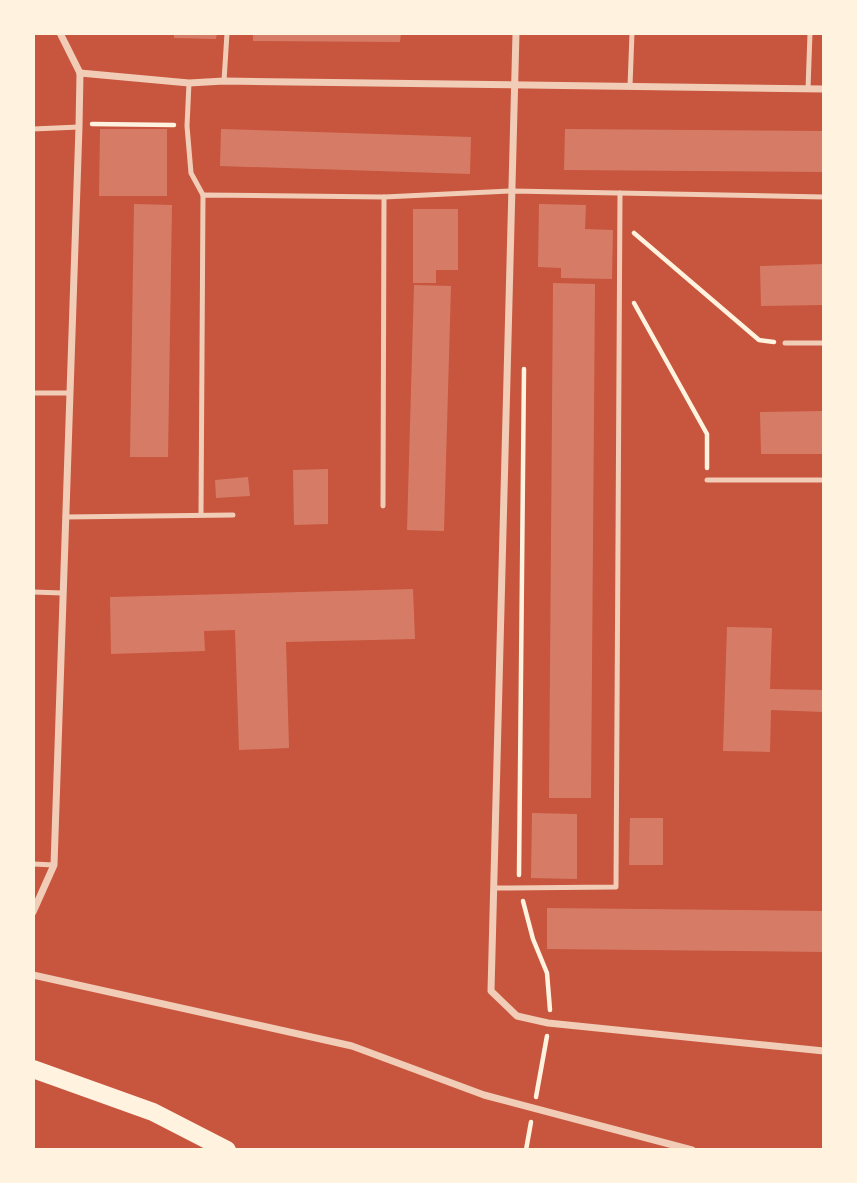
<svg xmlns="http://www.w3.org/2000/svg" width="857" height="1183" viewBox="0 0 857 1183" font-family="Helvetica,sans-serif">
	<style>
		.building { fill: #d67c66 }
		.lines { fill: none; stroke-linecap: round; stroke-linejoin: round }
		.path { stroke: #fff3e0; stroke-width: 4.5 }
		.service { stroke: #f1ccb7; stroke-width: 5 }
		.minor { stroke: #f1ccb7; stroke-width: 7 }
		.primary { stroke: #fff3e0; stroke-width: 18 }
	</style>
	<rect width="100%" height="100%" fill="#c8553d"/>
	<!-- building -->
	<g class="building">
		<path d="M 174,33 L 217,33 L 216,39 L 174,38 Z"/>
		<path d="M 253,33 L 401,33 L 400,42 L 253,41 Z"/>
		<path d="M 100,129 L 167,129 L 167,196 L 99,196 Z"/>
		<path d="M 221,129 L 471,137 L 470,174 L 220,166 Z"/>
		<path d="M 565,129 L 824,131 L 824,172 L 564,170 Z"/>
		<path d="M 134,204 L 172,205 L 168,457 L 130,457 Z"/>
		<path d="M 539,204 L 586,205 L 585,229 L 613,230 L 612,279 L 561,278 L 561,268 L 538,267 Z"/>
		<path d="M 413,209 L 458,209 L 458,270 L 436,270 L 436,283 L 413,283 Z"/>
		<path d="M 824,264 L 824,305 L 761,306 L 760,266 Z"/>
		<path d="M 553,283 L 595,284 L 591,798 L 549,798 Z"/>
		<path d="M 414,285 L 451,286 L 444,531 L 407,530 Z"/>
		<path d="M 824,411 L 824,454 L 761,454 L 760,412 Z"/>
		<path d="M 328,469 L 328,524 L 294,525 L 293,470 Z"/>
		<path d="M 248,477 L 250,496 L 216,498 L 215,480 Z"/>
		<path d="M 413,589 L 415,639 L 286,642 L 289,748 L 239,750 L 235,630 L 204,631 L 205,651 L 111,654 L 110,597 Z"/>
		<path d="M 727,627 L 772,628 L 770,689 L 824,690 L 824,712 L 771,710 L 770,752 L 723,751 Z"/>
		<path d="M 532,813 L 577,814 L 577,879 L 531,878 Z"/>
		<path d="M 630,818 L 663,818 L 663,865 L 629,865 Z"/>
		<path d="M 547,908 L 824,911 L 824,952 L 547,949 Z"/>
	</g>
	<g class="lines">
		<!-- path -->
		<g class="path">
			<path d="M 92,124 L 174,125"/>
			<path d="M 634,233 L 759,340 L 774,342"/>
			<path d="M 634,303 L 707,434 L 707,468"/>
			<path d="M 519,875 L 524,369"/>
			<path d="M 523,901 L 533,939 L 547,973 L 550,1010"/>
			<path d="M 536,1097 L 547,1036"/>
			<path d="M 526,1150 L 531,1122"/>
		</g>
		<!-- service -->
		<g class="service">
			<path d="M 224,81 L 227,33"/>
			<path d="M 189,83 L 187,126 L 191,173 L 203,195"/>
			<path d="M 630,86 L 632,33"/>
			<path d="M 808,89 L 810,33"/>
			<path d="M 33,129 L 79,127"/>
			<path d="M 785,343 L 824,343"/>
			<path d="M 33,393 L 70,393"/>
			<path d="M 707,480 L 824,480"/>
			<path d="M 383,506 L 384,197"/>
			<path d="M 201,514 L 203,195 L 384,197 L 511,191 L 824,197"/>
			<path d="M 65,517 L 233,515"/>
			<path d="M 33,592 L 62,593"/>
			<path d="M 33,864 L 54,865"/>
			<path d="M 495,888 L 616,887 L 620,193"/>
		</g>
		<!-- minor -->
		<g class="minor">
			<path d="M 516,33 L 491,991 L 517,1016 L 548,1023 L 824,1051"/>
			<path d="M 80,73 L 189,83 L 224,81 L 824,89"/>
			<path d="M 33,912 L 54,865 L 79,127 L 80,73 L 60,33"/>
			<path d="M 33,975 L 352,1046 L 484,1095 L 692,1150"/>
		</g>
		<!-- primary -->
		<path class="primary" d="M 33,1069 L 153,1112 L 227,1150"/>
	</g>
	<!-- border -->
	<rect width="857" height="1183" fill="none" stroke="#fff3e0" stroke-width="70"/>
</svg>
